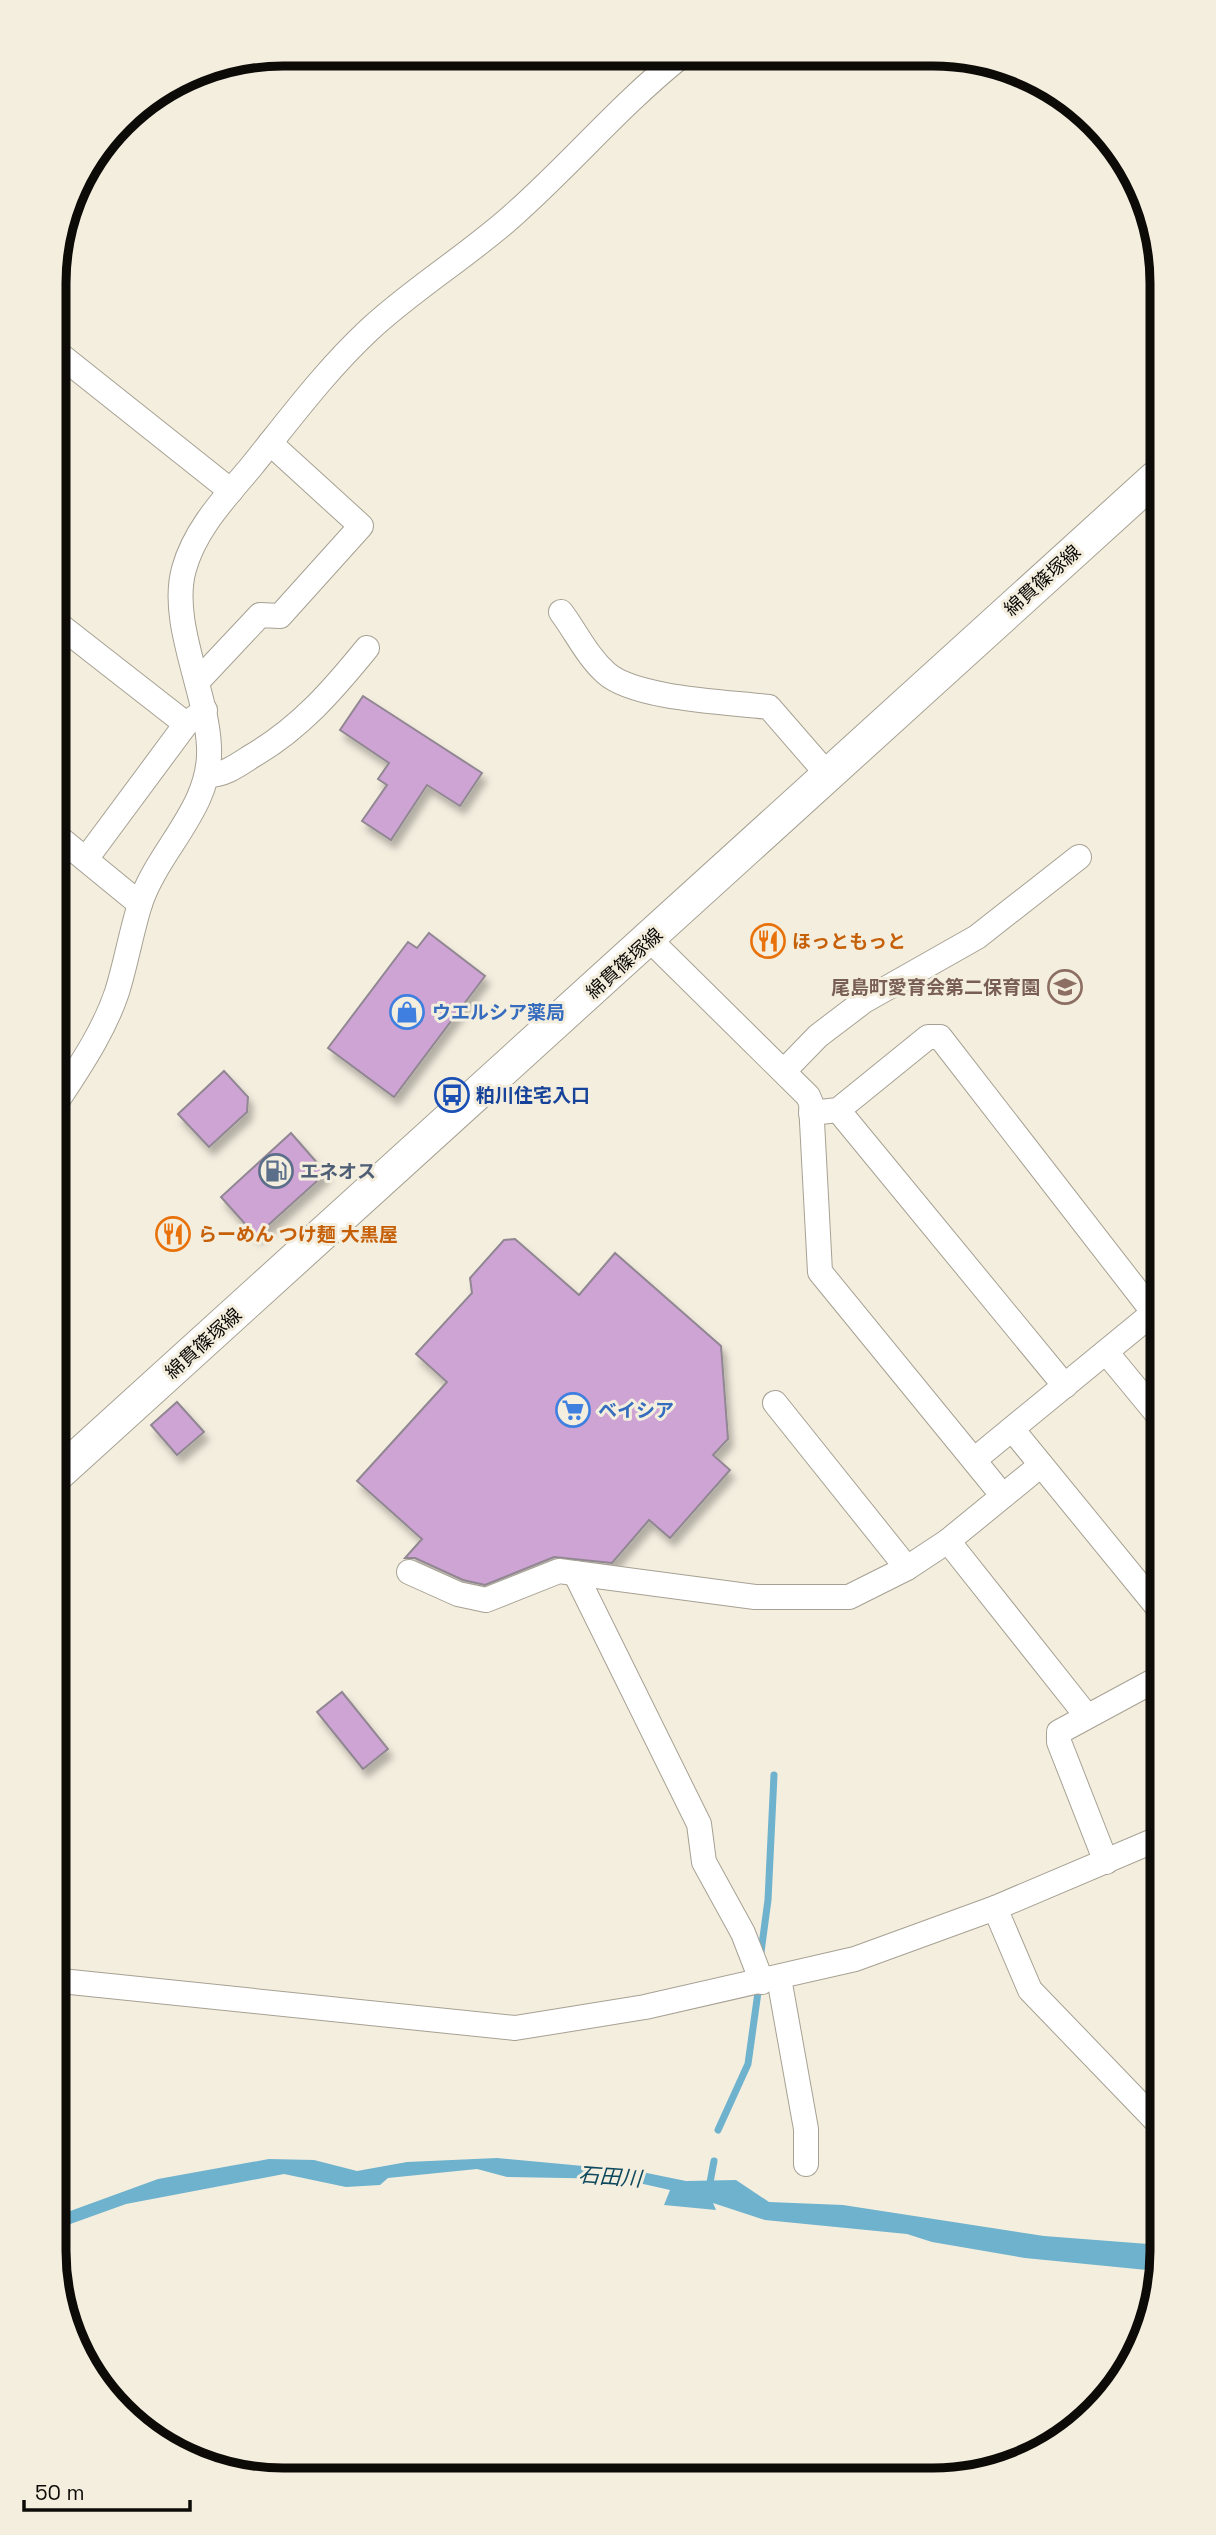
<svg xmlns="http://www.w3.org/2000/svg" width="1216" height="2535" viewBox="0 0 1216 2535" font-family="'Space Grotesk','Noto Sans JP',sans-serif">
	<style>
		.water { fill: #6eb2cd }
		.lines { fill: none; stroke-linecap: round; stroke-linejoin: round }
		.stream { stroke: #6eb2cd; stroke-width: 7 }
		.building { fill: #cda4d3; stroke: #918792; stroke-width: 2; filter: url(#shadow) }
		.minor-casing { stroke: #a6a193; stroke-width: 26 }
		.secondary-casing { stroke: #a6a193; stroke-width: 35 }
		.minor { stroke: #fff; stroke-width: 24 }
		.secondary { stroke: #fff; stroke-width: 33 }
		.labels { text-anchor: middle; stroke-width: 6; stroke-linejoin: round; paint-order: stroke }
		.street-label { font-size: 19px; fill: #0d0b07; stroke: #f4eedf }
		.food-label { font-size: 19px; font-weight: bold; fill: #c56008; stroke: #f4eedf; text-anchor: start }
		.education-label { font-size: 19px; font-weight: bold; fill: #785e54; stroke: #f4eedf; text-anchor: end }
		.shop-label { font-size: 19px; font-weight: bold; fill: #366cbe; stroke: #f4eedf; text-anchor: start }
		.transit-label { font-size: 19px; font-weight: bold; fill: #164399; stroke: #f4eedf; text-anchor: start }
		.service-label { font-size: 19px; font-weight: bold; fill: #4e5e75; stroke: #f4eedf; text-anchor: start }
		.water-label { font-size: 21px; font-style: italic; fill: #0e495d; stroke: #f4eedf }
		.rim { fill: none; stroke: #0d0b07; stroke-width: 9 }
	</style>
	<defs>
		<filter id="shadow"><feDropShadow dx="4.5" dy="8" stdDeviation="3.5" flood-color="#0004"/></filter>
	</defs>
	<rect width="100%" height="100%" fill="#f4eedf"/>
	<!-- water -->
	<path class="water" d="M 497,2158 L 637,2171 L 686,2181 L 736,2180 L 769,2202 L 843,2205 L 1044,2236 L 1161,2245 L 1160,2271 L 1157,2271 L 1025,2258 L 932,2242 L 907,2234 L 765,2220 L 713,2203 L 716,2210 L 664,2205 L 670,2190 L 621,2179 L 507,2177 L 477,2169 L 388,2178 L 380,2185 L 346,2187 L 284,2174 L 126,2204 L 62,2227 L 62,2214 L 158,2179 L 269,2159 L 314,2160 L 357,2171 L 407,2162 Z"/>
	<g class="lines">
		<!-- stream -->
		<g class="stream">
			<path d="M 761,1952 L 768,1900 L 774,1775"/>
			<path d="M 718,2130 L 748,2064 L 759,1985"/>
			<path d="M 709,2188 L 714,2161"/>
		</g>
	</g>
	<!-- building -->
	<g class="building">
		<path d="M 363,696 L 482,773 L 460,806 L 427,785 L 391,840 L 362,821 L 387,785 L 378,779 L 389,763 L 340,730 Z"/>
		<path d="M 429,933 L 485,976 L 394,1097 L 328,1048 L 408,942 L 417,948 Z"/>
		<path d="M 224,1071 L 248,1097 L 247,1112 L 209,1147 L 178,1114 Z"/>
		<path d="M 291,1133 L 326,1173 L 256,1236 L 221,1197 Z"/>
		<path d="M 515,1239 L 579,1295 L 615,1253 L 721,1346 L 728,1439 L 713,1455 L 730,1470 L 670,1538 L 649,1520 L 612,1563 L 554,1557 L 485,1585 L 463,1580 L 415,1558 L 405,1558 L 422,1539 L 357,1481 L 447,1382 L 416,1354 L 472,1293 L 470,1278 L 504,1240 Z"/>
		<path d="M 177,1402 L 204,1432 L 177,1455 L 151,1425 Z"/>
		<path d="M 342,1692 L 388,1749 L 363,1769 L 317,1712 Z"/>
	</g>
	<g class="lines">
		<!-- minor casing -->
		<g class="minor-casing">
			<g id="minor">
				<path d="M 55,351 L 231,491"/>
				<path d="M 561,612 C 576,632 587,656 606,673 C 635,699 728,702 769,707 L 828,775"/>
				<path d="M 58,624 L 186,724"/>
				<path d="M 197,682 L 260,615 L 280,616 L 361,526 L 270,443"/>
				<path d="M 208,775 C 225,775 238,765 252,756 C 300,728 332,691 367,648"/>
				<path d="M 57,836 L 140,904"/>
				<path d="M 86,859 L 186,724 L 205,710"/>
				<path d="M 650,940 L 808,1096 L 811,1103 L 820,1272 L 1003,1496"/>
				<path d="M 785,1070 L 818,1036 L 864,1001 L 977,937 L 1079,857"/>
				<path d="M 58,1100 C 80,1066 104,1031 117,992 C 126,963 131,933 140,904 C 158,849 212,808 209,747 C 207,692 169,622 184,569 C 195,529 225,498 251,467 C 289,420 325,371 369,330 C 413,289 466,257 511,217 C 569,166 619,106 680,57"/>
				<path d="M 838,1110 L 1065,1386"/>
				<path d="M 811,1113 L 838,1110 L 928,1037 L 940,1037 L 1154,1313"/>
				<path d="M 1106,1352 L 1158,1415"/>
				<path d="M 775,1403 L 907,1568"/>
				<path d="M 1012,1429 L 1159,1609"/>
				<path d="M 974,1460 L 1158,1309"/>
				<path d="M 948,1541 L 1086,1715"/>
				<path d="M 409,1572 L 458,1594 L 486,1600 L 559,1571 L 755,1597 L 849,1597 L 907,1568 L 948,1541 L 1041,1465"/>
				<path d="M 575,1573 L 699,1824 L 704,1862 L 743,1933 L 762,1982"/>
				<path d="M 1106,1862 L 1059,1742 L 1059,1732 L 1159,1678"/>
				<path d="M 995,1908 L 1030,1990 L 1161,2126"/>
				<path d="M 779,1978 L 806,2129 L 806,2164"/>
				<path d="M 61,1981 L 515,2028 L 645,2007 L 855,1959 L 995,1908 L 1160,1838"/>
			</g>
		</g>
		<!-- secondary casing -->
		<g class="secondary-casing">
			<path id="secondary" d="M 59,1473 L 1155,478"/>
		</g>
		<!-- minor -->
		<use href="#minor" class="minor"/>
		<!-- secondary -->
		<use href="#secondary" class="secondary"/>
	</g>
	<!-- icons -->
	<defs>
		<g id="restaurant-ring" transform="scale(1.75)"><circle r="9.5" fill="#f4eedf" stroke="#e8710a" stroke-width="1.5"/><path d="M-5-6h1v4h1v-4h1v4h1v-4h1v5L-1.5 .5V6h-2V.5L-5-1ZM5-6V6H3V1.5H1.5Q1.5-4 5-6Z" fill="#e8710a"/></g>
		<g id="school-ring" transform="scale(1.75)"><circle r="9.5" fill="#f4eedf" stroke="#8d6e63" stroke-width="1.5"/><path d="M0-5L7-2L0 1L-7-2ZM-4 1L0 2.5L4 1V4Q0 6-4 4Z" fill="#8d6e63"/></g>
		<g id="shop-ring" transform="scale(1.75)"><circle r="9.5" fill="#f4eedf" stroke="#3f7fe0" stroke-width="1.5"/><path d="M-5-2.5h2.3a2.7 3.5 0 0 1 5.4 0H5L5.5 6h-11ZM-1.5-2.5h3a1.5 2.3 0 0 0-3 0Z" fill="#3f7fe0"/></g>
		<g id="bus-ring" transform="scale(1.75)"><circle r="9.5" fill="#f4eedf" stroke="#1a4fb4" stroke-width="1.5"/><path d="M-5-6H5V4H4V6H2V4H-2V6H-4V4H-5ZM-3.5-4V0h7V-4ZM-3.5 1.2v1.5H-2V1.2ZM2 1.2v1.5H3.5V1.2Z" fill="#1a4fb4"/></g>
		<g id="fuel-ring" transform="scale(1.75)"><circle r="9.5" fill="#f4eedf" stroke="#5c6f8a" stroke-width="1.5"/><path d="M-5.5-6h7V0h2V4h1.3V-2.5L3-4.5l.8-.8L6-3V5H2.5V1h-1V6h-7ZM-4.2-4.7v3.2H.2V-4.7Z" fill="#5c6f8a"/></g>
		<g id="supermarket-ring" transform="scale(1.75)"><circle r="9.5" fill="#f4eedf" stroke="#3f7fe0" stroke-width="1.5"/><path d="M-6-5.5h2.5l.6 2H6L4.5 2H-2.5L-4.4-4H-6ZM-1.5 3.2a1.3 1.3 0 1 0 .1 0ZM3 3.2a1.3 1.3 0 1 0 .1 0Z" fill="#3f7fe0"/></g>
	</defs>
	<g fill-rule="evenodd">
		<use href="#restaurant-ring" x="768" y="941"/>
		<use href="#school-ring" x="1065" y="987"/>
		<use href="#shop-ring" x="407" y="1012"/>
		<use href="#bus-ring" x="452" y="1095"/>
		<use href="#fuel-ring" x="276" y="1171"/>
		<use href="#restaurant-ring" x="173" y="1234"/>
		<use href="#supermarket-ring" x="573" y="1410"/>
	</g>
	<g class="labels">
		<!-- street labels -->
		<g class="street-label">
			<text transform="translate(1042 580) rotate(-42)" y="7">綿貫篠塚線</text>
			<text transform="translate(624 963) rotate(-42)" y="7">綿貫篠塚線</text>
			<text transform="translate(203 1343) rotate(-42)" y="7">綿貫篠塚線</text>
		</g>
		<!-- food labels -->
		<g class="food-label">
			<text x="792" y="948">ほっともっと</text>
			<text x="198" y="1241">らーめん つけ麺 大黒屋</text>
		</g>
		<!-- education labels -->
		<g class="education-label">
			<text x="1040" y="994">尾島町愛育会第二保育園</text>
		</g>
		<!-- shop labels -->
		<g class="shop-label">
			<text x="432" y="1019">ウエルシア薬局</text>
			<text x="598" y="1417">ベイシア</text>
		</g>
		<!-- transit labels -->
		<g class="transit-label">
			<text x="476" y="1102">粕川住宅入口</text>
		</g>
		<!-- service labels -->
		<g class="service-label">
			<text x="300" y="1178">エネオス</text>
		</g>
		<!-- water labels -->
		<g class="water-label">
			<text transform="translate(610 2177) rotate(4)" y="7">石田川</text>
		</g>
	</g>
	<!-- crop -->
	<path d="M0 0H1216V2535H0ZM283 66H933A217 217 0 0 1 1150 283V2251A217 217 0 0 1 933 2468H283A217 217 0 0 1 66 2251V283A217 217 0 0 1 283 66Z" fill="#f4eedf" fill-rule="evenodd"/>
	<path class="rim" d="M283 66H933A217 217 0 0 1 1150 283V2251A217 217 0 0 1 933 2468H283A217 217 0 0 1 66 2251V283A217 217 0 0 1 283 66Z"/>
	<!-- scale -->
	<path d="M24 2500v10h166v-10" fill="none" stroke="#0d0b07" stroke-width="3.5"/>
	<text x="35" y="2500" font-size="21" fill="#0d0b07" stroke="#f4eedf" stroke-width="5" paint-order="stroke">50 m</text>
</svg>
